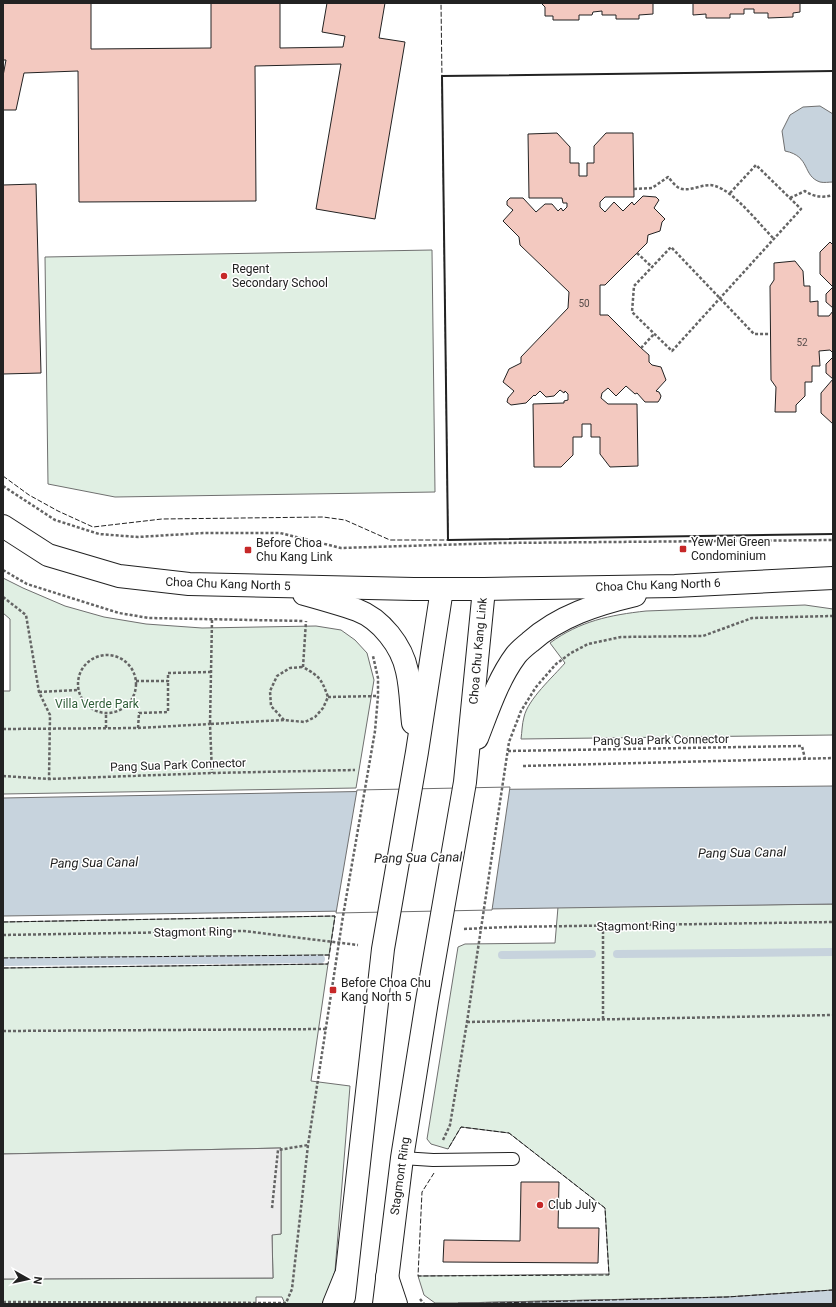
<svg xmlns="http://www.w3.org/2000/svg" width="836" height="1307" viewBox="0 0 836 1307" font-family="Roboto,sans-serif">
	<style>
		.green { fill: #e0efe3; stroke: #6f6f6f }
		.parking { fill: #ededed; stroke: #6f6f6f }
		.water { fill: #c7d3dd; stroke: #6f6f6f }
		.pier { fill: #fff; stroke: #6f6f6f }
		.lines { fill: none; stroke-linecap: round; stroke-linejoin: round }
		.stream { stroke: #c7d3dd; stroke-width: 8 }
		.building { fill: #f3c9c0; stroke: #222 }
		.service-casing { stroke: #222; stroke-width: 14 }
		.tertiary-casing { stroke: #222; stroke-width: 24 }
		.primary-casing { stroke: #222; stroke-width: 24 }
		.path { stroke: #646464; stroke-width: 2.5; stroke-dasharray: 3 2; stroke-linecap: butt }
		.service { stroke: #fff; stroke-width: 12 }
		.tertiary { stroke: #fff; stroke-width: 22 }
		.primary { stroke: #fff; stroke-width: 22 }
		.fence { stroke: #222; stroke-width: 1; stroke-dasharray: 5 2; stroke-linecap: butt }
		.wall { stroke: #222; stroke-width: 2 }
		.poi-dot { fill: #c62828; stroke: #fff; stroke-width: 1.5 }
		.labels { text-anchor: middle; stroke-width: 3; stroke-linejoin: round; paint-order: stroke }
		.number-label { font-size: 10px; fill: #564c4a }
		.poi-label { font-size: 12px; fill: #222; stroke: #fff; text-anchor: start }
		.street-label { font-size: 12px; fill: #222; stroke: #fff }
		.park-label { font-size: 12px; fill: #2f5e38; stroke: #fff }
		.water-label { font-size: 13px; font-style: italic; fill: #222; stroke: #fff }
	</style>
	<rect width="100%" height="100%" fill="#fff"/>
	<!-- green -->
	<g class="green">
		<path d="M 432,250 L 435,492 L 115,497 L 48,484 L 45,257 Z"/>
		<path d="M 3,578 L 23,588 L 65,606 L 104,617 L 146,624 L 202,628 L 316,626 L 341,630 L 355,640 L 367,653 L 374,680 L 356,788 L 3,794 L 3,691 L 10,691 L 10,619 L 3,613 Z"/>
		<path d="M 805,605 L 833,609 L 833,735 L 521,739 C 522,732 522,724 524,717 C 528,699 553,677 565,663 L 550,643 C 580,621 610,615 646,611 Z"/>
		<path d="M 833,904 L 833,1290 L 727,1297 L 458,1303 L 435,1303 L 424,1295 L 418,1276 L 609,1274 L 605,1208 L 509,1133 L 461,1127 L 448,1149 L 431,1144 L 427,1139 L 458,947 L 465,944 L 555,943 L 558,907 Z"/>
		<path d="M 335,916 L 329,955 L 3,958 L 3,922 Z"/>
		<path d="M 328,964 L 311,1081 L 350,1086 L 335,1271 L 329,1290 L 322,1304 L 285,1304 L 282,1297 L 256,1297 L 256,1304 L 3,1304 L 3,1279 L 273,1278 L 272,1234 L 281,1234 L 281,1148 L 3,1154 L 3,968 Z"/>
	</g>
	<!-- parking -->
	<path class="parking" d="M 281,1148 L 281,1234 L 272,1235 L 273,1278 L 3,1279 L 3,1154 Z"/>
	<!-- water -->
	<g class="water">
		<path d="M 820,106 L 833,114 L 833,182 C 829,182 824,183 820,182 C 802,176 811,156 785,151 L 782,131 L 790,115 L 803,107 Z"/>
		<path d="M 833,786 L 833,904 L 3,916 L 3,798 L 441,790 Z"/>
		<path d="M 833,1290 L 833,1304 L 458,1303 L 727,1297 Z"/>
	</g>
	<!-- pier -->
	<path class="pier" d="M 510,787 L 492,910 L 336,913 L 357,790 Z"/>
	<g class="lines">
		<!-- stream -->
		<g class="stream">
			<path d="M 617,954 L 833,952"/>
			<path d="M 502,955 L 592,954"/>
			<path d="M 3,962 L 321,959"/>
		</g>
	</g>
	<!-- building -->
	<g class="building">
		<path d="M 3,3 L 91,3 L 91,49 L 211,48 L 211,3 L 280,3 L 280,48 L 343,47 L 345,36 L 322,32 L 327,3 L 385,3 L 379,38 L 405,42 L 375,219 L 316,209 L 341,64 L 255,66 L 256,201 L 79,202 L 78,71 L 24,73 L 16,110 L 3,110 L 3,76 L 6,60 L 3,60 Z"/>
		<path d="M 541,3 L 653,3 L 653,14 L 639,15 L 639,19 L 616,19 L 616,15 L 602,15 L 602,11 L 593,12 L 592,15 L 579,15 L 579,20 L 553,20 L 553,16 L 545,16 L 545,7 Z"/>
		<path d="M 693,3 L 800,3 L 800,12 L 793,13 L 793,17 L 768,18 L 768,13 L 754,13 L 754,9 L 744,9 L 744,14 L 730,14 L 730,18 L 706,18 L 706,14 L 693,15 Z"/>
		<path d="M 557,133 L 570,147 L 570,163 L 579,163 L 579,176 L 587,176 L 587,163 L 594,163 L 594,146 L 606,133 L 633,133 L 634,197 L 605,197 L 600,202 L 600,207 L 605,212 L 614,202 L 623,211 L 632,202 L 634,205 L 643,196 L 656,197 L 659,200 L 654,208 L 665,219 L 662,222 L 660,231 L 648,235 L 647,243 L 605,285 L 600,285 L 600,315 L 608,315 L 641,348 L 649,355 L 649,362 L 652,365 L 661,367 L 666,380 L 656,391 L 659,392 L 661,396 L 660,399 L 658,402 L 645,402 L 637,393 L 635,394 L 626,386 L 616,396 L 608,388 L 602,393 L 601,398 L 608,404 L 637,404 L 638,466 L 610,467 L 600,454 L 600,437 L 591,437 L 591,424 L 582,424 L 582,437 L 573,437 L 573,455 L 561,467 L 534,467 L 533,404 L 564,403 L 564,401 L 568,400 L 568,394 L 565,391 L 564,393 L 560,390 L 554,396 L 546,397 L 540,391 L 535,396 L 534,395 L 526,403 L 511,405 L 507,402 L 508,398 L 514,391 L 503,382 L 509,369 L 521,363 L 521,357 L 568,308 L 569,292 L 520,245 L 519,237 L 503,221 L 513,210 L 507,205 L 507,201 L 510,198 L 523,198 L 536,212 L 545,204 L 552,204 L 558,211 L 561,208 L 563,211 L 567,207 L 567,203 L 563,203 L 562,198 L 529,198 L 528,134 Z"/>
		<path d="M 36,184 L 41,373 L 3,374 L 3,185 Z"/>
		<path d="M 830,242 L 833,245 L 833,287 L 820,274 L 820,252 Z"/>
		<path d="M 795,261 L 803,271 L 804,286 L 810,286 L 810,302 L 818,301 L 818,316 L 829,316 L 833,311 L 833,353 L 830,350 L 819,351 L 820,366 L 812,366 L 812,382 L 805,382 L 805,396 L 796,405 L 796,412 L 775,412 L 776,387 L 771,380 L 770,286 L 774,280 L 774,263 Z"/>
		<path d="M 833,287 L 833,308 L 826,302 L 826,294 Z"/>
		<path d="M 833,357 L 833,379 L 826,373 L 826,364 Z"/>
		<path d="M 833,379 L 833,424 L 821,413 L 821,393 Z"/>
		<path d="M 521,1182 L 559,1182 L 558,1228 L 599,1228 L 598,1263 L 443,1262 L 444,1240 L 520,1241 Z"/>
	</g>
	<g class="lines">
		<!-- service casing -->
		<g class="service-casing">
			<path id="service" d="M 402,1158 L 433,1160 L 513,1159"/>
		</g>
		<!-- tertiary casing -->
		<g class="tertiary-casing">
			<g id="tertiary">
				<path d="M 3,526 L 48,555 L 119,576 L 189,584 L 414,589 L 484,589 L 675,586 L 833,578"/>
				<path d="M 304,594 C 322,599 340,604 357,610 C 381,619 402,646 407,671 C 411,688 411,706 413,723"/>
				<path d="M 477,738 C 488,710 498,679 516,655 C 520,650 525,646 530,642 C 559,616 597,604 635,595"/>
				<path d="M 344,1297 L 383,949 L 417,752 L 442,589"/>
				<path d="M 384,1304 L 402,1158 L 427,1001 L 465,782 L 484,589"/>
			</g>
		</g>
		<!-- primary casing -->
		<g class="primary-casing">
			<g id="primary">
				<path d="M 387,1277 L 396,1304"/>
				<path d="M 334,1304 L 345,1277"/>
			</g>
		</g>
		<!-- path -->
		<g class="path">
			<path d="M 634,189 L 652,188 L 668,177 C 671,180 675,186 679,188 C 690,193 704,182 715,186 C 734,191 760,225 774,239"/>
			<path d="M 730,193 L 756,165 L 801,209 L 672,351 L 632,312 L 634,286 L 671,247 L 754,334 L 770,334"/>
			<path d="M 790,198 L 805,191 C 814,197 823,198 833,195"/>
			<path d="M 637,253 L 652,267"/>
			<path d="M 641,348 L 654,334"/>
			<path d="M 3,486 L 55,520 L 99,534 L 138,537 L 203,533 L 280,533 L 341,548 L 502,543 L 833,540"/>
			<path d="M 3,570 L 27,584 L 119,613 L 149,618 L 304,621"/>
			<path d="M 3,597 L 26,615 L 39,692 L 50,715 L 49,779"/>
			<path d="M 212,620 L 210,724 L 284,720 L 305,722 L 315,717 L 323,708 L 328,697 C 321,678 320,677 303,667 L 306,621"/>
			<circle cx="107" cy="684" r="29"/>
			<path d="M 136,681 L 168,681 L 168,673 L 211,672"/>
			<path d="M 39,692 L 77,690"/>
			<path d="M 328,697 L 378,696"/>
			<path d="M 284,720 L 271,706 L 270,691 L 277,676 L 290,668 L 303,667"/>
			<path d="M 106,728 L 106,714"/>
			<path d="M 138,728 L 139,713 L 168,712 L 168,681"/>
			<path d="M 3,729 L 138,728 L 210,724 L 212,773"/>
			<path d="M 508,751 L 802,746 L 805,759"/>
			<path d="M 523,766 L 833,758"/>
			<path d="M 3,776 L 49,779 L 212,773 L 355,770"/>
			<path d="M 464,929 L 507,927 L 833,922"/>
			<path d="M 3,935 L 244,931 L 358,945"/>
			<path d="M 603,1019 L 603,927"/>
			<path d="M 467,1022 L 833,1015"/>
			<path d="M 3,1031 L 327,1029"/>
			<path d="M 443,1140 L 450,1125 L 467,1022 L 509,742 L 521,711 L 536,687 L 556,664 L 571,653 L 588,644 L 621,637 L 703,636 L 752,618 L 833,616"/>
			<path d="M 272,1208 L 278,1150 L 308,1145"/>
			<path d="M 420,1299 L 424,1304"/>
			<path d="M 3,1302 L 286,1303 L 292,1289 L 308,1145 L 343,916 L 375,731 L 378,696 L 378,678 L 373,656"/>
		</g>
		<!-- service -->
		<use href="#service" class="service"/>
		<!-- tertiary -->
		<use href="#tertiary" class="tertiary"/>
		<!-- primary -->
		<use href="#primary" class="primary"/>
		<!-- fence -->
		<g class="fence">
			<path d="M 3,476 L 29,495 L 58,511 L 93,527 L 162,519 L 323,517 L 345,520 L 390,540 L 448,540 L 441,3"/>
			<path d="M 3,922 L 335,916 L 328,964 L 3,968"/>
			<path d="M 3,958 L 329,955"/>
			<path d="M 434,1173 L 422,1192 L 418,1276 L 609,1275 L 605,1208 L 509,1133 L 461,1127 L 448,1149"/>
			<path d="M 458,1304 L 727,1297 L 833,1290"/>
		</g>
		<!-- wall -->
		<path class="wall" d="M 833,71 L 442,76 L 448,540 L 833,534"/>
	</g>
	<!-- markers -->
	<g class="poi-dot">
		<circle cx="224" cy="276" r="4"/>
		<rect x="679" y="545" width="8" height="8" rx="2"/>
		<rect x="244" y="546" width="8" height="8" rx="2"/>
		<rect x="329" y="986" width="8" height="8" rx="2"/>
		<circle cx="540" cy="1205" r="4"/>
	</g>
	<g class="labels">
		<!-- number labels -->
		<g class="number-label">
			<text x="584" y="307">50</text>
			<text x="802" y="346">52</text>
		</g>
		<!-- poi labels -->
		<g class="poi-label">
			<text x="232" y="273">Regent<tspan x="232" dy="14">Secondary School</tspan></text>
			<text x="691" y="546">Yew Mei Green<tspan x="691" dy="14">Condominium</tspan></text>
			<text x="256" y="547">Before Choa<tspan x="256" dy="14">Chu Kang Link</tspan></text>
			<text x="341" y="987">Before Choa Chu<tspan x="341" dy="14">Kang North 5</tspan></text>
			<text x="548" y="1209">Club July</text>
		</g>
		<!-- street labels -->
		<g class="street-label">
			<text transform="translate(228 584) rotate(2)" y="4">Choa Chu Kang North 5</text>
			<text transform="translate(658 585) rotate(-2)" y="4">Choa Chu Kang North 6</text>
			<text transform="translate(478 651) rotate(-85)" y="4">Choa Chu Kang Link</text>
			<text transform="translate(661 740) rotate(-1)" y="4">Pang Sua Park Connector</text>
			<text transform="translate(178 765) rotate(-2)" y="4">Pang Sua Park Connector</text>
			<text transform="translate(636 926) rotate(-1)" y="4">Stagmont Ring</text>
			<text transform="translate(193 932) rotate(-1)" y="4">Stagmont Ring</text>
			<text transform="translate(400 1176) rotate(-82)" y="4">Stagmont Ring</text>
		</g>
		<!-- park labels -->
		<g class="park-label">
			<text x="97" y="708">Villa Verde Park</text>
		</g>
		<!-- water labels -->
		<g class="water-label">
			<text transform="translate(742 852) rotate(-1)" y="5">Pang Sua Canal</text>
			<text transform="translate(418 857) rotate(-1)" y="5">Pang Sua Canal</text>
			<text transform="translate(94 862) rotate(-1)" y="5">Pang Sua Canal</text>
		</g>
	</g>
	<!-- border -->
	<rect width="836" height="1307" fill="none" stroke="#222222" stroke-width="8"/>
	<!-- north arrow -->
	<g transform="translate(28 1279) rotate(98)" stroke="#ffffff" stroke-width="3" paint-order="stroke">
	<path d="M0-3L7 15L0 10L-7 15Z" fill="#222222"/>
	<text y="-6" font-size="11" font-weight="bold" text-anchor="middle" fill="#222222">N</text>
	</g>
</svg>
